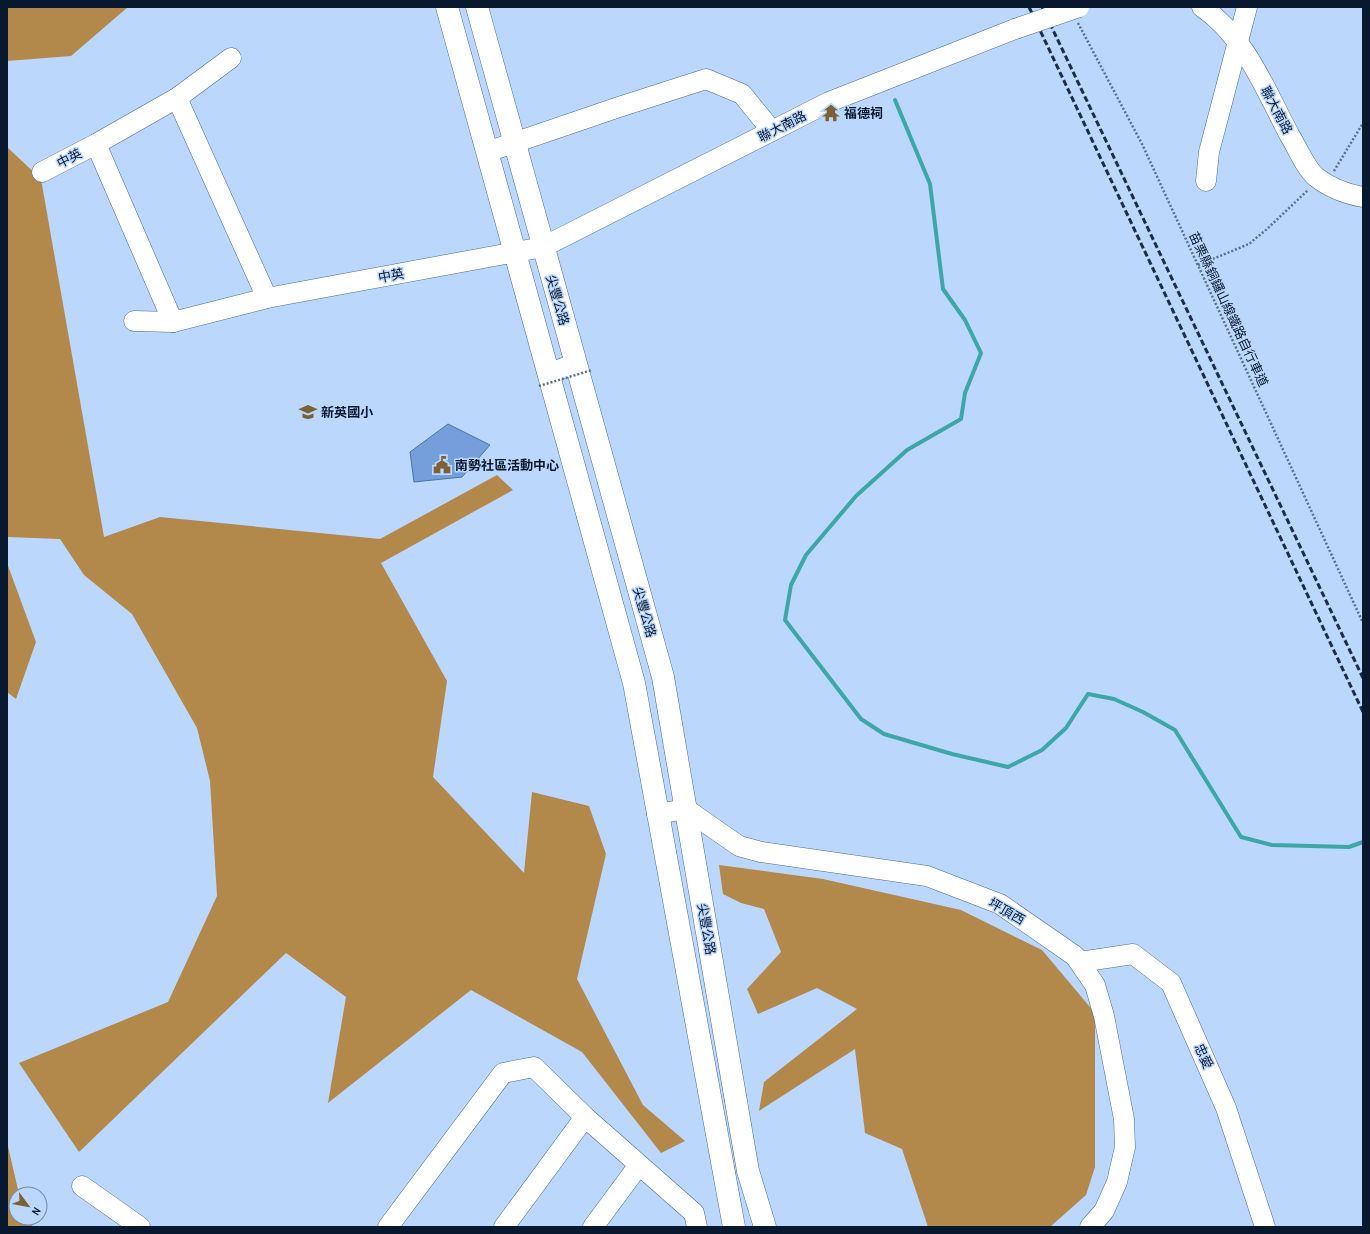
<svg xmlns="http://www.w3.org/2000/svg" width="1370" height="1234" viewBox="0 0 1370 1234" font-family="'Archivo Narrow','Noto Sans TC',sans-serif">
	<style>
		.forest { fill: #b2894b }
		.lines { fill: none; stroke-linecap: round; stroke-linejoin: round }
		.stream { stroke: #3da7a8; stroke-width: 4 }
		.building { fill: #749fdb; stroke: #4a73ac }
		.minor-casing { stroke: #436ca4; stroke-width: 21 }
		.major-casing { stroke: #436ca4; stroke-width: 23 }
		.path { stroke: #5a708d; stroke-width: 2.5; stroke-dasharray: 2 2; stroke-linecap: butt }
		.minor { stroke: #fff; stroke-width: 20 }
		.major { stroke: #fff; stroke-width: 22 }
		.rail { stroke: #1b2e45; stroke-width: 3; stroke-dasharray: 6 3; stroke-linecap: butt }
		.minor-bridge-casing { stroke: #436ca4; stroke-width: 21; stroke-linecap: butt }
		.path-bridge { stroke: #5a708d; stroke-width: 2.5; stroke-dasharray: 2 2; stroke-linecap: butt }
		.minor-bridge { stroke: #fff; stroke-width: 20 }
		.labels { text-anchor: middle; stroke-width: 3; stroke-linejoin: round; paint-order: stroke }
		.street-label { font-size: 13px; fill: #08192f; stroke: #bbd7fc }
		.poi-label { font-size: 13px; font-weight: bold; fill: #08192f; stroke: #bbd7fc; text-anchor: start }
	</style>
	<rect width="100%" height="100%" fill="#bbd7fc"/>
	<!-- forest -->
	<g class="forest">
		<path d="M 7,7 L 128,7 L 71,56 L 7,61 Z"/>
		<path d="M 7,147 L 41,179 L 104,537 L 160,517 L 380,539 L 497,475 L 513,490 L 381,563 L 447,681 L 433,777 L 524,873 L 532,792 L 589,806 L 606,854 L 577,979 L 643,1105 L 685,1141 L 661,1153 L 582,1052 L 471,990 L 328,1103 L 346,997 L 286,953 L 79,1152 L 19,1063 L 168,1002 L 217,896 L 210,781 L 197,728 L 132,614 L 84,575 L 60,539 L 7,537 Z"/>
		<path d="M 7,563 L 36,642 L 16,699 L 7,692 Z"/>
		<path d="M 719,865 L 823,879 L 961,910 L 1042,950 L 1095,1013 L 1095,1167 L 1086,1195 L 1050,1227 L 928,1227 L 902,1149 L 865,1133 L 855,1049 L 759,1111 L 764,1082 L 857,1009 L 817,988 L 758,1014 L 747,989 L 781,952 L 764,909 L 741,903 L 723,894 Z"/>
		<path d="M 7,1142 L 19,1194 L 16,1194 L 16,1218 L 25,1218 L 26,1222 L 35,1227 L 7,1227 Z"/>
	</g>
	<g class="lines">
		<!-- stream -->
		<path class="stream" d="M 895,100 L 930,184 L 943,289 L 965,320 L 981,353 L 965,393 L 961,419 L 907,450 L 856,496 L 806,555 L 791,585 L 785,620 L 861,719 L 884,734 L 952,754 L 1008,767 L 1042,750 L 1066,728 L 1088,694 L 1114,699 L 1143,712 L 1175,730 L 1241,837 L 1272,845 L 1349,847 L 1363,842"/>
	</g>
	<!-- building -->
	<path class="building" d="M 448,424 L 490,445 L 462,477 L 414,482 L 410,452 Z"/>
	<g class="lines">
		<!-- minor casing -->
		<g class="minor-casing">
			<g id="minor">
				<path d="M 1202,7 C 1245,36 1266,91 1290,136 C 1297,147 1306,169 1316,177 C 1330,188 1346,194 1363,197"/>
				<path d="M 177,98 L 267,298"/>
				<path d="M 96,144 L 173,322"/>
				<path d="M 487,152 L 619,107 L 706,79 L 742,94 L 772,131"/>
				<path d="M 42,172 L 96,144 L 177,98 L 231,58"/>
				<path d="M 1206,181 L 1209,152 L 1247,7"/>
				<path d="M 134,321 L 173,322 L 267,298 L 543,247 L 829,102 L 1015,29"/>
				<path d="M 548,374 L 576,363"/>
				<path d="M 657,814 L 686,809 L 739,846 L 761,852 L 927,876 L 1000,904 L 1075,956 L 1095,985 L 1104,1016 L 1124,1119 L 1125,1147 L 1117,1182 L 1104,1211 L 1090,1227"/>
				<path d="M 1080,962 L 1133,954 L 1171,983 L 1226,1108 L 1265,1227"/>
				<path d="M 82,1186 L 140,1227"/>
				<path d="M 388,1227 L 503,1073 L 534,1067 L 585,1117 L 694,1213 L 697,1227"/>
				<path d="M 504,1227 L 585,1117"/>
				<path d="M 593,1227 L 639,1165"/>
			</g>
		</g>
		<!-- major casing -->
		<g class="major-casing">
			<g id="major">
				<path d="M 447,7 L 634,683 L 734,1227"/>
				<path d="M 477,7 L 663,677 L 748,1171 L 765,1227"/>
			</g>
		</g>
		<!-- path -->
		<g class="path">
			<path d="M 1078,23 L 1142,144 L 1363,623"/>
			<path d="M 1334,171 L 1363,123"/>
			<path d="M 1198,265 L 1249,244 L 1267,229 L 1308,190"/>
		</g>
		<!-- minor -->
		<use href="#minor" class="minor"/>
		<!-- major -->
		<use href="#major" class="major"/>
		<!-- rail -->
		<g class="rail">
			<path d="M 1029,7 L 1363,712"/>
			<path d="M 1042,7 L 1363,678"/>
		</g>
		<!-- minor-bridge casing -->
		<g class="minor-bridge-casing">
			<path id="minor-bridge" d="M 1015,29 L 1079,7"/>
		</g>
		<!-- path-bridge -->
		<path class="path-bridge" d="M 539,386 L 592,370"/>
		<!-- minor-bridge -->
		<use href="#minor-bridge" class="minor-bridge"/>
	</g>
	<!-- icons -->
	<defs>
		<g id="temple-bare" transform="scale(1.38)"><path d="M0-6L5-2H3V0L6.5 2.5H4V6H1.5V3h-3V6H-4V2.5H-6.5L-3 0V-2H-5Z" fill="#7d6034" stroke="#bbd7fc" stroke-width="2.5" paint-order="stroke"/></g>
		<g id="school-bare" transform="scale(1.38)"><path d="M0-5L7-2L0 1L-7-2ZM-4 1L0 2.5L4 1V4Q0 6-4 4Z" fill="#7d6034" stroke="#bbd7fc" stroke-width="2.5" paint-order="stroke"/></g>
		<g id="civic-bare" transform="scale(1.38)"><path d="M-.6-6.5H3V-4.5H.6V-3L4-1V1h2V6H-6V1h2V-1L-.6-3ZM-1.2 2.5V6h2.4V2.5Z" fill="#7d6034" stroke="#bbd7fc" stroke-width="2.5" paint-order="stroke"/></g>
	</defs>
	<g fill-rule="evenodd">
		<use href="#temple-bare" x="831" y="113"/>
		<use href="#school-bare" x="308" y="412"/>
		<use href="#civic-bare" x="442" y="465"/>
	</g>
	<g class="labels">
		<!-- street labels -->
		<g class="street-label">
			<text transform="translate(1277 110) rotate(62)" y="5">聯大南路</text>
			<text transform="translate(782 126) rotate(-27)" y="5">聯大南路</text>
			<text transform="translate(69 158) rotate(-27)" y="5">中英</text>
			<text transform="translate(391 275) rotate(-10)" y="5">中英</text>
			<text transform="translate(558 300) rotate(74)" y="5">尖豐公路</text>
			<text transform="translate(1229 309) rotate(65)" y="5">苗栗縣銅鑼山線鐵路自行車道</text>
			<text transform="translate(645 612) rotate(74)" y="5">尖豐公路</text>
			<text transform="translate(1007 911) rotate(30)" y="5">坪頂西</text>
			<text transform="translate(707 929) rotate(80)" y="5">尖豐公路</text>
			<text transform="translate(1204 1056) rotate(66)" y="5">忠愛</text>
		</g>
		<!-- poi labels -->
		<g class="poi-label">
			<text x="844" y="118">福德祠</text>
			<text x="321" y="417">新英國小</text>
			<text x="455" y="470">南勢社區活動中心</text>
		</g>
	</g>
	<!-- border -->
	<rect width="1370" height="1234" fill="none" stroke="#08192f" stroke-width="16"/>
	<!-- north arrow -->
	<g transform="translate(28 1206) rotate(122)"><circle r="19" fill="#bbd7fc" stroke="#738baa"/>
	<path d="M0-3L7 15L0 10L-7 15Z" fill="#7d6034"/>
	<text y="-6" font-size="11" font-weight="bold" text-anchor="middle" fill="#08192f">N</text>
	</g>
</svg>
